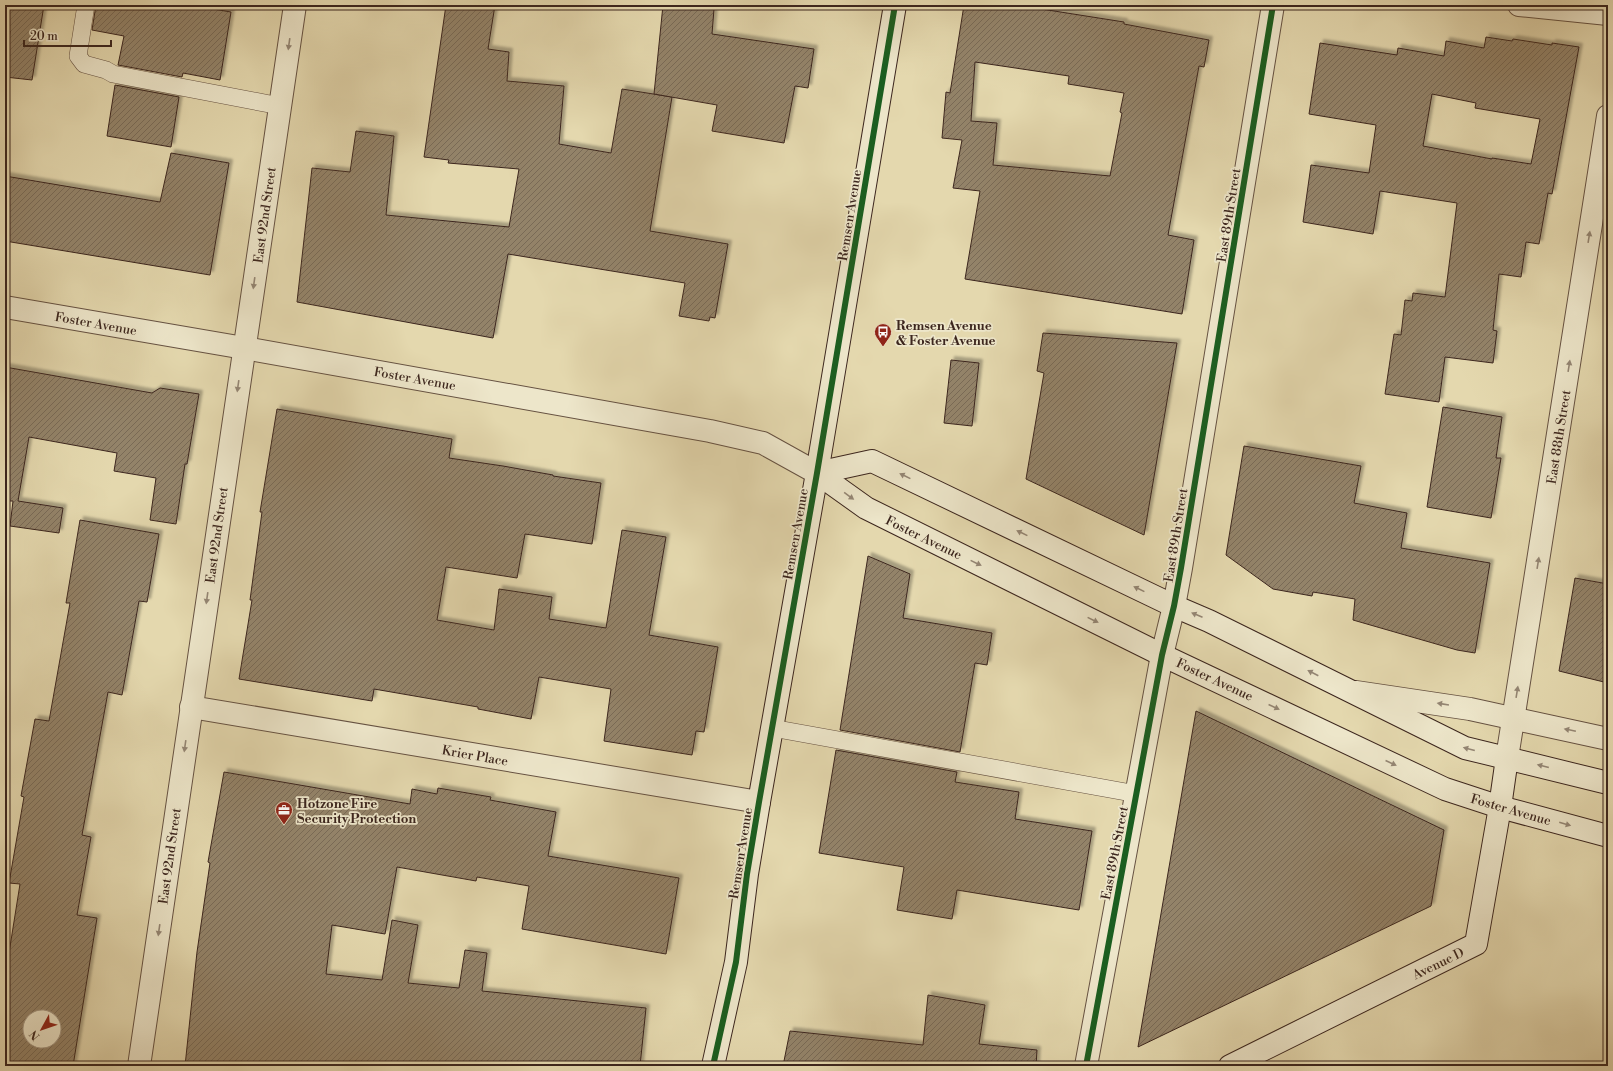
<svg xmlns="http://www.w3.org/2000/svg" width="1613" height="1071" viewBox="0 0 1613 1071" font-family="'Libre Bodoni',serif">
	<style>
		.building { fill: url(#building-hatch); stroke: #3c261e; fill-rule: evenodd; filter: url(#shadow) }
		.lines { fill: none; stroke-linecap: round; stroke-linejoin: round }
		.service-casing { stroke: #665242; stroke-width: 18 }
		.minor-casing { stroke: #665242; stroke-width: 24 }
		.secondary-casing { stroke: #3c261e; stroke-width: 24 }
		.service { stroke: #ede6ca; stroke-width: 17 }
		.minor { stroke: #ede6ca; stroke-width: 22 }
		.secondary { stroke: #ede6ca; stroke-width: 22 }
		.cycleway-casing { stroke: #ede6ca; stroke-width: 8 }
		.cycleway { stroke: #1b5e20; stroke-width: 6 }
		.oneway { fill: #948674 }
		.labels { text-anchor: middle; stroke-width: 3.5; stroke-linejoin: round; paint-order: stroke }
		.street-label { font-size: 13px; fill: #3c261e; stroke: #ede6ca }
		.poi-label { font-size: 13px; font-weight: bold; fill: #3c261e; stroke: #ede6ca; text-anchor: start }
	</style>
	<defs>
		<pattern id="building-hatch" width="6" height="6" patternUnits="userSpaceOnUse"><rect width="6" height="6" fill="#938369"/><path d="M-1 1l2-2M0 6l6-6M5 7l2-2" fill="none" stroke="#796b56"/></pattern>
		<filter id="shadow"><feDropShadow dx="3.5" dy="-3.5" stdDeviation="1" flood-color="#0004"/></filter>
	</defs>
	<rect width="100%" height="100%" fill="#e4d8ae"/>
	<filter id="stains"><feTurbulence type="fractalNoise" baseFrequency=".005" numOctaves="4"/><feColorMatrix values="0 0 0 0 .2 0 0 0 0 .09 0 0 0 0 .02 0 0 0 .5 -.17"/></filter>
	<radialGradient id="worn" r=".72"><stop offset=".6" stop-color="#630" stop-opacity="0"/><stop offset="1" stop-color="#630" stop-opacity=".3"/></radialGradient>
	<!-- building -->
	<g class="building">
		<path d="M 5,5 L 44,5 L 32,80 L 5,77 L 10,31 L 5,30 Z"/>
		<path d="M 96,5 L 190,5 L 231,12 L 220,80 L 183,73 L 182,77 L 118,65 L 124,36 L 92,30 Z"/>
		<path d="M 446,5 L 495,5 L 488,49 L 509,52 L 507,81 L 564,86 L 559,144 L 611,153 L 622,89 L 672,97 L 650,231 L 728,244 L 715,318 L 710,317 L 709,321 L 679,316 L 685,283 L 508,254 L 493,338 L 297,302 L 312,168 L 350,172 L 356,131 L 394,136 L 386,215 L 509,227 L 519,169 L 448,163 L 449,160 L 424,157 Z"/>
		<path d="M 663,5 L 714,9 L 712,34 L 814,49 L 808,88 L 795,86 L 784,143 L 712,131 L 717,105 L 654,94 Z"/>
		<path d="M 964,5 L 1016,5 L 1124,22 L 1124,24 L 1209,40 L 1204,67 L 1199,66 L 1168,235 L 1194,240 L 1182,314 L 965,279 L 980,191 L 953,188 L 962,140 L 942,138 L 946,92 L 950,93 ZM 975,62 L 1069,76 L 1068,84 L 1124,93 L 1120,112 L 1122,113 L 1110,176 L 993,165 L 997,123 L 971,121 Z"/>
		<path d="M 1486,37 L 1512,41 L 1513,39 L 1552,45 L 1552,43 L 1579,47 L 1552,194 L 1548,193 L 1539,244 L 1526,242 L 1521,277 L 1499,274 L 1493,330 L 1497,331 L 1493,363 L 1445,357 L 1439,402 L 1385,394 L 1394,334 L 1401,335 L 1405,300 L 1412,301 L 1413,293 L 1445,297 L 1457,203 L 1380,191 L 1373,234 L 1303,222 L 1311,165 L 1369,173 L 1376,125 L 1309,114 L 1320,43 L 1397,55 L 1398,48 L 1444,56 L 1446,41 L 1484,48 ZM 1432,94 L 1476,103 L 1475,108 L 1540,119 L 1531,164 L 1492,158 L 1492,159 L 1423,146 Z"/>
		<path d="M 115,85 L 179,97 L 171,147 L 107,136 Z"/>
		<path d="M 171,153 L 229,163 L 210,275 L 5,241 L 5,176 L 160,202 Z"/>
		<path d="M 1043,333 L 1177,343 L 1144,535 L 1026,479 L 1044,373 L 1037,371 Z"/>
		<path d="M 951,360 L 979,363 L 972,426 L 944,423 Z"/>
		<path d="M 5,367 L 152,393 L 160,388 L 199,394 L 187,464 L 185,464 L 176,524 L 150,520 L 156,478 L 114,471 L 117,453 L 29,437 L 18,501 L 63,508 L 59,533 L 10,526 L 13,501 L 5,501 Z"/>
		<path d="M 1443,407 L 1502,417 L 1496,458 L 1501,458 L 1491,518 L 1427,507 Z"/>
		<path d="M 277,409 L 452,439 L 449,458 L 503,466 L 553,475 L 553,476 L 601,483 L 592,544 L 525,534 L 517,578 L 446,567 L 437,620 L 494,630 L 499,589 L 552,597 L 549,619 L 606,628 L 622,530 L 666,537 L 649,635 L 718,647 L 704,732 L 696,731 L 692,755 L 604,741 L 611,689 L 539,677 L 531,719 L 478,709 L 478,707 L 374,689 L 372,701 L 239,679 L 252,600 L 250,600 L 262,512 L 260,512 Z"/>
		<path d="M 1244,446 L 1361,466 L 1354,503 L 1407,513 L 1401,548 L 1490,563 L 1475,653 L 1457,650 L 1353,620 L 1355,599 L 1313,592 L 1312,596 L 1273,589 L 1226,555 Z"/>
		<path d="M 80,520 L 159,534 L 147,602 L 139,601 L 122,695 L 108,692 L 82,835 L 91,837 L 77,915 L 97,918 L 73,1066 L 5,1066 L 5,978 L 20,884 L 9,883 L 24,797 L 21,796 L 35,719 L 49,721 L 70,603 L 66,603 ZM 30,1017 L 54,1017 L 54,1041 L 30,1041 Z"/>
		<path d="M 868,556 L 910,574 L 903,618 L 992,633 L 987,665 L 975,663 L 960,752 L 840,730 Z"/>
		<path d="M 1575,578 L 1608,584 L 1608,683 L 1559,671 Z"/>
		<path d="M 1196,711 L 1444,830 L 1431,906 L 1138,1047 Z"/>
		<path d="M 836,750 L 957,772 L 955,782 L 1019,792 L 1015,819 L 1092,831 L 1079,910 L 957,890 L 952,919 L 897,910 L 904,867 L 819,853 Z"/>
		<path d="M 224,772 L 410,804 L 412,789 L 437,794 L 438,788 L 491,797 L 490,800 L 556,812 L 548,856 L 679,878 L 666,954 L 522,929 L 529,886 L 477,877 L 476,881 L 397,867 L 385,934 L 332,925 L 326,974 L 382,980 L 392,920 L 418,925 L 408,983 L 459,988 L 465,950 L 487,953 L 482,991 L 646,1008 L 640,1066 L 185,1066 L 197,952 L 210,863 L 208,862 Z"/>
		<path d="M 928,995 L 985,1005 L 979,1044 L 1037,1050 L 1036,1066 L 783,1066 L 790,1031 L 923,1045 Z"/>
	</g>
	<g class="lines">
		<!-- service casing -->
		<g class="service-casing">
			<g id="service">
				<path d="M 86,5 L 78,56 L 84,64 L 106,70 L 113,74 L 280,106"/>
				<path d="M 772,728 L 1137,794"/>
			</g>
		</g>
		<!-- minor casing -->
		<g class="minor-casing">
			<g id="minor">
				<path d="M 1519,5 L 1608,14"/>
				<path d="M 5,307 L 244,348 L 710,431 L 763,443 L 817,473"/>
				<path d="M 1356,692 L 1470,709 L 1608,739"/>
				<path d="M 191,707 L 759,802"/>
				<path d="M 1507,758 L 1608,116"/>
				<path d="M 139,1066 L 295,5"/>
				<path d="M 1086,1066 L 1162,655 L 1174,606 L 1181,568 L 1273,5"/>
			</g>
		</g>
		<!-- secondary casing -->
		<g class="secondary-casing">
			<g id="secondary">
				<path d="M 817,473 L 866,508 L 1162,655 L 1445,789 L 1500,807 L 1608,836"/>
				<path d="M 817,473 L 872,461 L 1174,606 L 1209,621 L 1465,748 L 1608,783"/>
				<path d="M 713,1066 L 736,962 L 747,874 L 759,802 L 817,473 L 895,5"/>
				<path d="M 1230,1066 L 1476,944 L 1500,807 L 1507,758"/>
			</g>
		</g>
		<!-- service -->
		<use href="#service" class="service"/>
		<!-- minor -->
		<use href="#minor" class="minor"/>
		<!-- secondary -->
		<use href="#secondary" class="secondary"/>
		<!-- cycleway casing -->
		<g class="cycleway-casing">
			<g id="cycleway">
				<path d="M 713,1066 L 736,962 L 747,874 L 759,802 L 817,473 L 895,5"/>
				<path d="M 1086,1066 L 1162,655 L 1174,606 L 1181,568 L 1273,5"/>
			</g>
		</g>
		<!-- cycleway -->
		<use href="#cycleway" class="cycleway"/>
	</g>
	<!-- one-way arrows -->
	<defs><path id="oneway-solid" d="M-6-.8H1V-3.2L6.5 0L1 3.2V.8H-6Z"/></defs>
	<g class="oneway">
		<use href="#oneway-solid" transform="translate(289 44) rotate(98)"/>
		<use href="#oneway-solid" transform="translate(1589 237) rotate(-81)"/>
		<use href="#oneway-solid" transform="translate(254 283) rotate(98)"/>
		<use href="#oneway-solid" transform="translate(1569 366) rotate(-81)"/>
		<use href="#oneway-solid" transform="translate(238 386) rotate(98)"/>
		<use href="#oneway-solid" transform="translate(905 476) rotate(-154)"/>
		<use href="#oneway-solid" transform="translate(849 496) rotate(36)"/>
		<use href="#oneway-solid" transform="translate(1022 533) rotate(-154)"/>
		<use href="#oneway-solid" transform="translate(976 563) rotate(26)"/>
		<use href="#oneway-solid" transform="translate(1538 563) rotate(-81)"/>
		<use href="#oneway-solid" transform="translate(1139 589) rotate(-154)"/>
		<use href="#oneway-solid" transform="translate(207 598) rotate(98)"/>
		<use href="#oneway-solid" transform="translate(1197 615) rotate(-157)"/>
		<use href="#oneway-solid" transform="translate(1093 620) rotate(26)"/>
		<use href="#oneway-solid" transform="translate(1313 673) rotate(-153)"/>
		<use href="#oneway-solid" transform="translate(1517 692) rotate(-81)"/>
		<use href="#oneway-solid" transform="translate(1443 704) rotate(-171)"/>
		<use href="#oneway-solid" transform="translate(1274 707) rotate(25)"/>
		<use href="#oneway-solid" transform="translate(1570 730) rotate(-168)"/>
		<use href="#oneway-solid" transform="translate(185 746) rotate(98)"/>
		<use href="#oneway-solid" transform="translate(1469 749) rotate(-165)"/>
		<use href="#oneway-solid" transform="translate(1391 763) rotate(25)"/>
		<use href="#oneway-solid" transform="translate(1543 766) rotate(-166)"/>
		<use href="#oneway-solid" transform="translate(1565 824) rotate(16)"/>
		<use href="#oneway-solid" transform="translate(159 930) rotate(98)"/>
	</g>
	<!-- icons -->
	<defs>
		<g id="bus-pin" transform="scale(0.9)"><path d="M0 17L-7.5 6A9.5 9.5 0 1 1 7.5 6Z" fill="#8f2418" stroke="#ede6ca"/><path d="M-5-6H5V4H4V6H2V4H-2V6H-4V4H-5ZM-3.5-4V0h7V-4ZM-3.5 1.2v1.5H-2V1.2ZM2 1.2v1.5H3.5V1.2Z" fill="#fff"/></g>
		<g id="office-pin" transform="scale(0.9)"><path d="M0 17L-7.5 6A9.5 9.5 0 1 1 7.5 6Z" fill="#8f2418" stroke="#ede6ca"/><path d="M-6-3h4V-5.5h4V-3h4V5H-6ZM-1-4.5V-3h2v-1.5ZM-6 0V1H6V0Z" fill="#fff"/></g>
	</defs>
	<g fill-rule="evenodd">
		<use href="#bus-pin" x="883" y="332"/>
		<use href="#office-pin" x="284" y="810"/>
	</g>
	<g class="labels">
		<!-- street labels -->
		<g class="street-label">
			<text transform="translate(264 215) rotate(-82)" y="5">East 92nd Street</text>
			<text transform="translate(849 215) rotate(-81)" y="5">Remsen Avenue</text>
			<text transform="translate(1228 215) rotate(-81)" y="5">East 89th Street</text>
			<text transform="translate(96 323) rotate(10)" y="5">Foster Avenue</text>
			<text transform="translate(415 378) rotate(10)" y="5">Foster Avenue</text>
			<text transform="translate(1558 437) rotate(-81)" y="5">East 88th Street</text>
			<text transform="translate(795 534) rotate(-80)" y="5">Remsen Avenue</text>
			<text transform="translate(216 535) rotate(-82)" y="5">East 92nd Street</text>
			<text transform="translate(1175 535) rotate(-81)" y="5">East 89th Street</text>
			<text transform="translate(924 537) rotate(26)" y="5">Foster Avenue</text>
			<text transform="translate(1215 679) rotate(25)" y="5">Foster Avenue</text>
			<text transform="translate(475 755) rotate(10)" y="5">Krier Place</text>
			<text transform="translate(1511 809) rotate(16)" y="5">Foster Avenue</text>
			<text transform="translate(740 853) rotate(-81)" y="5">Remsen Avenue</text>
			<text transform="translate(1114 853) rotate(-79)" y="5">East 89th Street</text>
			<text transform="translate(169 856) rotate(-82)" y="5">East 92nd Street</text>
			<text transform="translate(1438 963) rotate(-26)" y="5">Avenue D</text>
		</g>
		<!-- poi labels -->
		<g class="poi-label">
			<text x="896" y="330">Remsen Avenue<tspan x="896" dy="15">&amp; Foster Avenue</tspan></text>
			<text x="297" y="808">Hotzone Fire<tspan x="297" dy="15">Security Protection</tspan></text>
		</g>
	</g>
	<!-- margin -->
	<rect width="1613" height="1071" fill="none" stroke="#e4d8ae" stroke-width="20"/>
	<rect x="6" y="6" width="1601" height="1059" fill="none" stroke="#3c261e" stroke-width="2"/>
	<rect x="10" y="10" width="1593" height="1051" fill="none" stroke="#3c261e"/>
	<!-- north arrow -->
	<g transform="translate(42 1029) rotate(230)"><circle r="19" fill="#ede6ca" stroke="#a69985"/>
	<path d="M0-3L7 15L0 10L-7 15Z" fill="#8f2418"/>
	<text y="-6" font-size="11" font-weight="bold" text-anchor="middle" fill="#3c261e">N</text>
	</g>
	<!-- scale -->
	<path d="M24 40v6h87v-6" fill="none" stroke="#3c261e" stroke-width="2"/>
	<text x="30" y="40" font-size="12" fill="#3c261e" stroke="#ede6ca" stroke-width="3" paint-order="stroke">20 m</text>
	<rect width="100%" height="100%" filter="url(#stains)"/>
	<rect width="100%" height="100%" fill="url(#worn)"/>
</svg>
